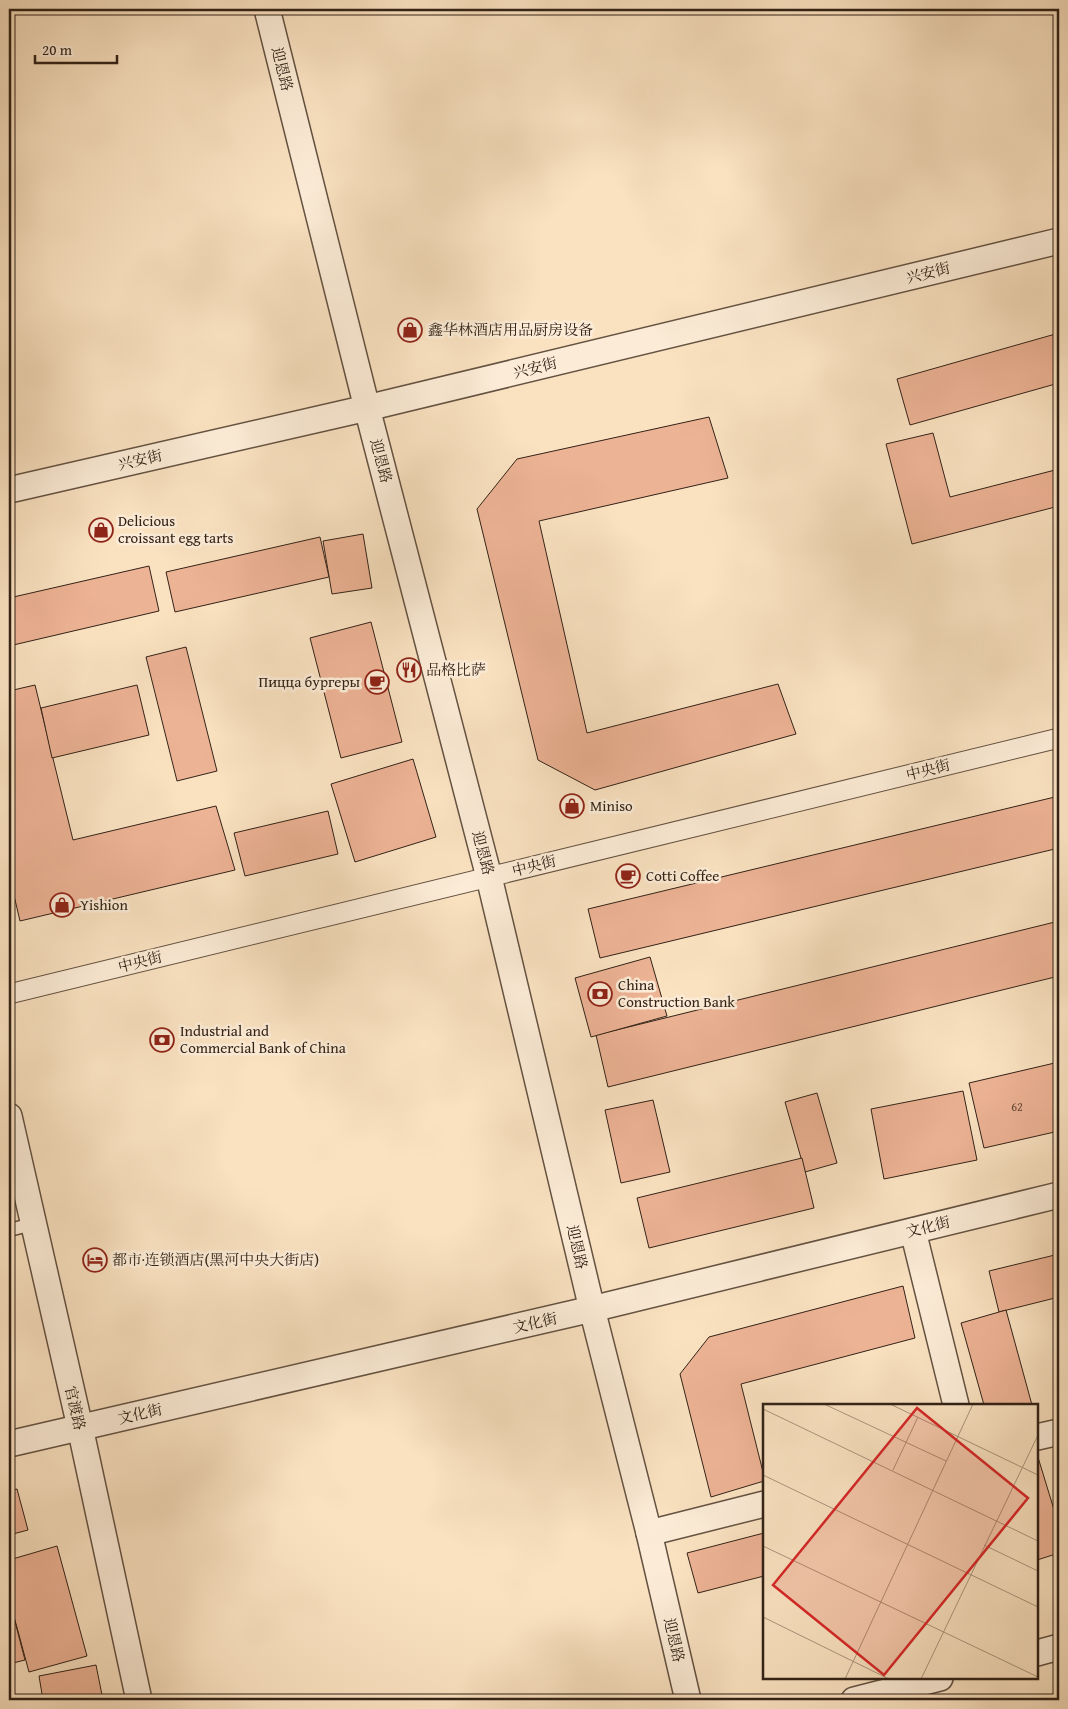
<svg xmlns="http://www.w3.org/2000/svg" width="1068" height="1709" viewBox="0 0 1068 1709" font-family="'Gentium Book Plus','Noto Serif SC',serif">
	<style>
		.building { fill: #edb395; stroke: #322217 }
		.lines { fill: none; stroke-linecap: round; stroke-linejoin: round }
		.service-casing { stroke: #645242; stroke-width: 15 }
		.pedestrian-casing { stroke: #645242; stroke-width: 21 }
		.minor-casing { stroke: #645242; stroke-width: 28 }
		.service { stroke: #fcecd7; stroke-width: 12 }
		.pedestrian { stroke: #fcecd7; stroke-width: 19 }
		.minor { stroke: #fcecd7; stroke-width: 25 }
		.labels { text-anchor: middle; stroke-width: 5; stroke-linejoin: round; paint-order: stroke }
		.number-label { font-size: 12px; fill: #614636 }
		.street-label { font-size: 15px; fill: #322217; stroke: #fcecd7 }
		.poi-label { font-size: 15px; fill: #322217; stroke: #fcecd7; text-anchor: start }
		.inset-road { fill: none; stroke: #aa957d; stroke-width: 1 }
		.view { fill: #d62828; fill-opacity: 0.15; stroke: #d62828; stroke-width: 2.5 }
		.inset-edge { fill: none; stroke: #322217; stroke-width: 2.5 }
	</style>
	<rect width="100%" height="100%" fill="#fae2c1"/>
	<filter id="stains"><feTurbulence type="fractalNoise" baseFrequency=".004" numOctaves="4"/><feColorMatrix values="0 0 0 0 .2 0 0 0 0 .09 0 0 0 0 .02 0 0 0 .5 -.17"/></filter>
	<radialGradient id="worn" r=".72"><stop offset=".6" stop-color="#630" stop-opacity="0"/><stop offset="1" stop-color="#630" stop-opacity=".3"/></radialGradient>
	<!-- building -->
	<g class="building">
		<path d="M 1059,333 L 1059,383 L 910,425 L 897,379 Z"/>
		<path d="M 709,417 L 728,478 L 539,521 L 587,733 L 778,684 L 796,734 L 595,790 L 538,760 L 477,509 L 517,459 Z"/>
		<path d="M 933,433 L 950,497 L 1059,469 L 1059,506 L 912,544 L 886,444 Z"/>
		<path d="M 363,534 L 372,588 L 332,594 L 323,541 Z"/>
		<path d="M 320,537 L 329,577 L 175,612 L 166,572 Z"/>
		<path d="M 149,566 L 159,611 L 9,646 L 9,598 Z"/>
		<path d="M 371,622 L 402,742 L 341,758 L 310,638 Z"/>
		<path d="M 186,647 L 217,771 L 177,781 L 146,657 Z"/>
		<path d="M 35,685 L 73,840 L 216,806 L 235,870 L 20,921 L 9,874 L 9,691 Z"/>
		<path d="M 137,685 L 149,735 L 52,758 L 41,708 Z"/>
		<path d="M 413,759 L 436,837 L 355,862 L 331,784 Z"/>
		<path d="M 1059,796 L 1059,848 L 600,958 L 588,909 Z"/>
		<path d="M 328,811 L 338,854 L 245,876 L 234,833 Z"/>
		<path d="M 1059,921 L 1059,976 L 608,1087 L 596,1035 Z"/>
		<path d="M 650,957 L 667,1016 L 591,1037 L 575,978 Z"/>
		<path d="M 1059,1062 L 1059,1131 L 984,1148 L 969,1083 Z"/>
		<path d="M 963,1091 L 977,1160 L 884,1179 L 871,1109 Z"/>
		<path d="M 817,1093 L 837,1163 L 805,1172 L 785,1102 Z"/>
		<path d="M 653,1100 L 670,1172 L 621,1183 L 605,1110 Z"/>
		<path d="M 802,1158 L 814,1208 L 649,1248 L 637,1198 Z"/>
		<path d="M 1059,1254 L 1059,1297 L 999,1312 L 989,1271 Z"/>
		<path d="M 903,1286 L 915,1338 L 741,1384 L 764,1476 L 764,1481 L 711,1497 L 680,1374 L 709,1337 Z"/>
		<path d="M 1006,1310 L 1032,1405 L 984,1405 L 961,1323 Z"/>
		<path d="M 1037,1454 L 1059,1526 L 1059,1553 L 1037,1560 Z"/>
		<path d="M 17,1489 L 28,1530 L 9,1535 L 9,1491 Z"/>
		<path d="M 764,1533 L 764,1576 L 698,1593 L 687,1553 Z"/>
		<path d="M 57,1546 L 87,1656 L 29,1672 L 9,1598 L 9,1560 Z"/>
		<path d="M 13,1614 L 25,1660 L 9,1664 L 9,1615 Z"/>
		<path d="M 96,1665 L 103,1700 L 43,1700 L 39,1676 Z"/>
	</g>
	<g class="lines">
		<!-- service casing -->
		<g class="service-casing">
			<path id="service" d="M 9,1230 L 33,1224"/>
		</g>
		<!-- pedestrian casing -->
		<g class="pedestrian-casing">
			<path id="pedestrian" d="M 9,994 L 1059,738"/>
		</g>
		<!-- minor casing -->
		<g class="minor-casing">
			<g id="minor">
				<path d="M 267,9 L 367,408 L 489,877 L 592,1309 L 649,1533 L 688,1700"/>
				<path d="M 9,490 L 367,408 L 1059,241"/>
				<path d="M 9,1116 L 80,1427 L 139,1700"/>
				<path d="M 913,1231 L 956,1405"/>
				<path d="M 1037,1437 L 1059,1432"/>
				<path d="M 9,1444 L 592,1309 L 1059,1195"/>
				<path d="M 649,1533 L 764,1504"/>
				<path d="M 1037,1653 L 1059,1647"/>
				<path d="M 854,1700 L 940,1678"/>
			</g>
		</g>
		<!-- service -->
		<use href="#service" class="service"/>
		<!-- pedestrian -->
		<use href="#pedestrian" class="pedestrian"/>
		<!-- minor -->
		<use href="#minor" class="minor"/>
	</g>
	<!-- icons -->
	<defs>
		<g id="shop-ring" transform="scale(1.25)"><circle r="9.5" fill="#fcecd7" stroke="#8f2418" stroke-width="1.5"/><path d="M-5-2.5h2.3a2.7 3.5 0 0 1 5.4 0H5L5.5 6h-11ZM-1.5-2.5h3a1.5 2.3 0 0 0-3 0Z" fill="#8f2418"/></g>
		<g id="restaurant-ring" transform="scale(1.25)"><circle r="9.5" fill="#fcecd7" stroke="#8f2418" stroke-width="1.5"/><path d="M-5-6h1v4h1v-4h1v4h1v-4h1v5L-1.5 .5V6h-2V.5L-5-1ZM5-6V6H3V1.5H1.5Q1.5-4 5-6Z" fill="#8f2418"/></g>
		<g id="cafe-ring" transform="scale(1.25)"><circle r="9.5" fill="#fcecd7" stroke="#8f2418" stroke-width="1.5"/><path d="M-5.5-4.5H6V0H3Q3 3.5 0 3.5H-2.5Q-5.5 3.5-5.5 0ZM3-3.2v2h1.7v-2ZM-6 4.5H4V6H-6Z" fill="#8f2418"/></g>
		<g id="bank-ring" transform="scale(1.25)"><circle r="9.5" fill="#fcecd7" stroke="#8f2418" stroke-width="1.5"/><path d="M-6-4H6V4H-6ZM0-2.3a2.3 2.3 0 1 0 0 4.6a2.3 2.3 0 1 0 0-4.6Z" fill="#8f2418"/></g>
		<g id="hotel-ring" transform="scale(1.25)"><circle r="9.5" fill="#fcecd7" stroke="#8f2418" stroke-width="1.5"/><path d="M-6-4.5h1.5V1H6V5H4.5V3h-9V5H-6ZM-4 0a1.8 1.8 0 1 1 3.6 0ZM.5 0V-2.5h3Q6-2.5 6 0Z" fill="#8f2418"/></g>
	</defs>
	<g fill-rule="evenodd">
		<use href="#shop-ring" x="410" y="330"/>
		<use href="#shop-ring" x="101" y="530"/>
		<use href="#restaurant-ring" x="409" y="670"/>
		<use href="#cafe-ring" x="377" y="682"/>
		<use href="#shop-ring" x="572" y="806"/>
		<use href="#cafe-ring" x="628" y="876"/>
		<use href="#shop-ring" x="62" y="905"/>
		<use href="#bank-ring" x="600" y="994"/>
		<use href="#bank-ring" x="162" y="1040"/>
		<use href="#hotel-ring" x="95" y="1260"/>
	</g>
	<g class="labels">
		<!-- number labels -->
		<g class="number-label">
			<text x="1017" y="1111">62</text>
		</g>
		<!-- street labels -->
		<g class="street-label">
			<text transform="translate(282 69) rotate(76)" y="5">迎恩路</text>
			<text transform="translate(928 273) rotate(-14)" y="5">兴安街</text>
			<text transform="translate(535 368) rotate(-14)" y="5">兴安街</text>
			<text transform="translate(140 460) rotate(-13)" y="5">兴安街</text>
			<text transform="translate(381 461) rotate(75)" y="5">迎恩路</text>
			<text transform="translate(928 770) rotate(-14)" y="5">中央街</text>
			<text transform="translate(483 853) rotate(75)" y="5">迎恩路</text>
			<text transform="translate(534 866) rotate(-14)" y="5">中央街</text>
			<text transform="translate(140 962) rotate(-14)" y="5">中央街</text>
			<text transform="translate(928 1227) rotate(-14)" y="5">文化街</text>
			<text transform="translate(577 1247) rotate(77)" y="5">迎恩路</text>
			<text transform="translate(535 1323) rotate(-13)" y="5">文化街</text>
			<text transform="translate(75 1408) rotate(77)" y="5">官渡路</text>
			<text transform="translate(140 1414) rotate(-13)" y="5">文化街</text>
			<text transform="translate(674 1640) rotate(77)" y="5">迎恩路</text>
		</g>
		<!-- poi labels -->
		<g class="poi-label">
			<text x="428" y="335">鑫华林酒店用品厨房设备</text>
			<text x="118" y="526">Delicious<tspan x="118" dy="17">croissant egg tarts</tspan></text>
			<text x="426" y="675">品格比萨</text>
			<text x="360" y="687" text-anchor="end">Пицца бургеры</text>
			<text x="590" y="811">Miniso</text>
			<text x="646" y="881">Cotti Coffee</text>
			<text x="80" y="910">Yishion</text>
			<text x="618" y="990">China<tspan x="618" dy="17">Construction Bank</tspan></text>
			<text x="180" y="1036">Industrial and<tspan x="180" dy="17">Commercial Bank of China</tspan></text>
			<text x="112" y="1265">都市·连锁酒店(黑河中央大街店)</text>
		</g>
	</g>
	<!-- overview -->
	<g transform="translate(763 1404)">
		<rect width="275" height="275" fill="#fae2c1"/>
		<path class="inset-road" d="M 61,0 L 183,57M 127,0 L 275,71M 0,5 L 275,137M 130,66 L 155,13M 0,71 L 275,203M 221,141 L 275,167M 0,142 L 275,273M 0,213 L 126,275M 82,275 L 210,0M 158,275 L 275,31"/>
		<path class="view" d="M 154,4 L 265,94 L 121,271 L 10,181 Z"/>
		<rect width="275" height="275" class="inset-edge"/>
	</g>
	<!-- margin -->
	<rect width="1068" height="1709" fill="none" stroke="#fae2c1" stroke-width="30"/>
	<rect x="10" y="10" width="1048" height="1689" fill="none" stroke="#322217" stroke-width="2.5"/>
	<rect x="15" y="15" width="1038" height="1679" fill="none" stroke="#322217"/>
	<!-- scale -->
	<path d="M35 55v8h82v-8" fill="none" stroke="#322217" stroke-width="2.5"/>
	<text x="42" y="55" font-size="15" fill="#322217" stroke="#fcecd7" stroke-width="4" paint-order="stroke">20 m</text>
	<rect width="100%" height="100%" filter="url(#stains)"/>
	<rect width="100%" height="100%" fill="url(#worn)"/>
</svg>
